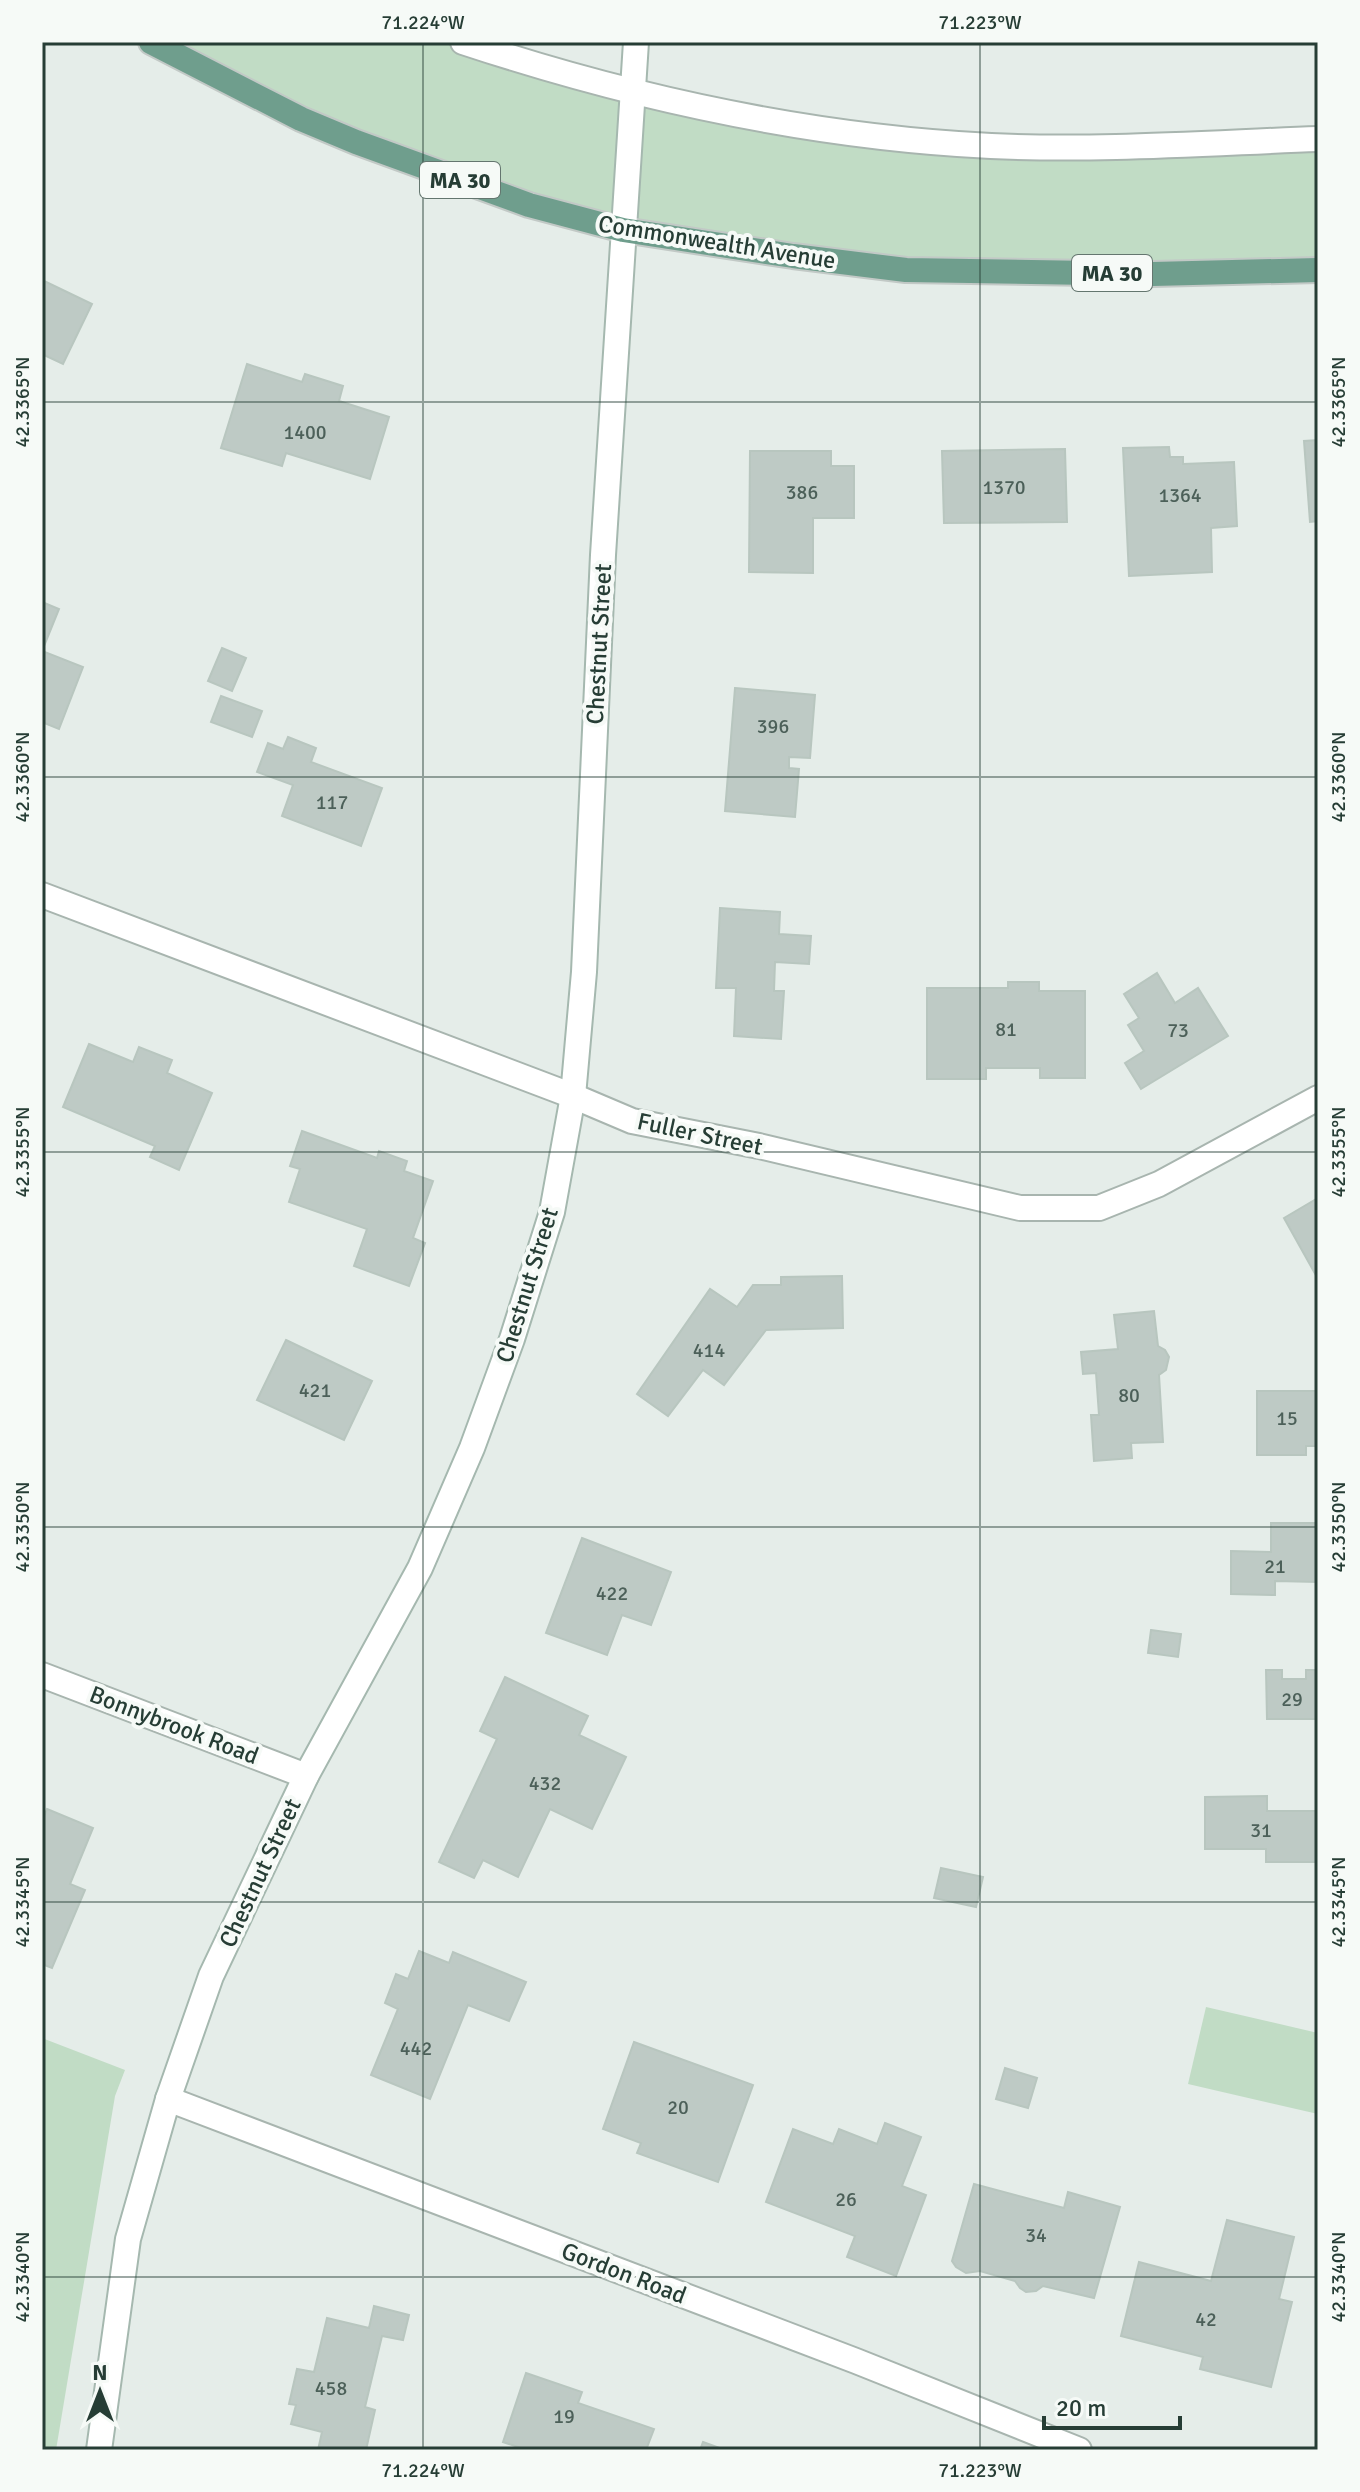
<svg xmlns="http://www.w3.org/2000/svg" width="1360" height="2492" viewBox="0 0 1360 2492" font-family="Signika,sans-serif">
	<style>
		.green { fill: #c1dcc5 }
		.building { fill: #becac5; stroke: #b8c6bf; stroke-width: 2 }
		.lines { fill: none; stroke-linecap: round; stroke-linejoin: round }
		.street-casing { stroke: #a8b5af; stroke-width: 28 }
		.secondary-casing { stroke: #a5b8af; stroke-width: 28 }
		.primary-casing { stroke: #c2c9c6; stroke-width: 28 }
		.street { stroke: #fff; stroke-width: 24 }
		.secondary { stroke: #fff; stroke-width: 24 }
		.primary { stroke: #6f9e8d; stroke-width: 24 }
		.ticks { fill: none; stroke: #263d35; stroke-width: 2; stroke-opacity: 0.45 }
		.labels { text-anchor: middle; stroke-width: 8; stroke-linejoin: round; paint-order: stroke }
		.number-label { font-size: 20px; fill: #4c6059 }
		.shield { fill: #f6faf7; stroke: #64766f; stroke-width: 2 }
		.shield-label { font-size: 22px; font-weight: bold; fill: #263d35 }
		.street-label { font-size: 24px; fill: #263d35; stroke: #f6faf7 }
		.neatline { fill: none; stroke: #263d35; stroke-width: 3 }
		.ticks-label { font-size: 20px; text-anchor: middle; fill: #263d35 }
	</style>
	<rect width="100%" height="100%" fill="#e5ede9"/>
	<!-- green -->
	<g class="green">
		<path d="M 151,42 L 463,42 L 537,67 L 905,140 L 1318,139 L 1318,270 L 906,270 L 529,205 Z"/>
		<path d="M 1206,2007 L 1318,2033 L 1318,2114 L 1188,2084 Z"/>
		<path d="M 42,2038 L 125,2070 L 115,2096 L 56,2450 L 42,2450 Z"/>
	</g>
	<!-- building -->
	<g class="building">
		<path d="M 42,280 L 92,304 L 63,364 L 42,354 Z"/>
		<path d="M 247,364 L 302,382 L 305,374 L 343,386 L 339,401 L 389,417 L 370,479 L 286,453 L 282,466 L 221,448 Z"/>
		<path d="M 1318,440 L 1318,521 L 1310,522 L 1304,441 Z"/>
		<path d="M 1169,447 L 1170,457 L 1183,457 L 1183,464 L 1234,462 L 1237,526 L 1211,528 L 1212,572 L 1129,576 L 1123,448 Z"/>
		<path d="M 1065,449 L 1067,522 L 944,523 L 942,451 Z"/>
		<path d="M 750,451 L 831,451 L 831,466 L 854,466 L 854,518 L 813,518 L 813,573 L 749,572 Z"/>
		<path d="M 42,602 L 59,609 L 42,651 L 83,667 L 59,729 L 42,722 Z"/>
		<path d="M 222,648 L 246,658 L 232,691 L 208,681 Z"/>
		<path d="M 735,688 L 815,695 L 810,758 L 789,757 L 789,768 L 799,769 L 795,817 L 725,811 Z"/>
		<path d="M 221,696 L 262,711 L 252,737 L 211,722 Z"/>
		<path d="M 288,737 L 316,748 L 311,762 L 382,788 L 361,846 L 282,816 L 293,785 L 257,772 L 268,743 L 283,749 Z"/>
		<path d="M 720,908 L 780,912 L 779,934 L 811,936 L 809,964 L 775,962 L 774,991 L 784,991 L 781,1039 L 734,1036 L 736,988 L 716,988 Z"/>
		<path d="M 1157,973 L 1175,1003 L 1198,988 L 1228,1036 L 1141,1089 L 1125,1063 L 1144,1051 L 1128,1025 L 1139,1018 L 1124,994 Z"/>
		<path d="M 1008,982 L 1039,982 L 1039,991 L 1085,991 L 1085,1078 L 1040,1078 L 1040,1068 L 986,1068 L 986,1079 L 927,1079 L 927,988 L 1008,988 Z"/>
		<path d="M 89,1044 L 133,1062 L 139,1047 L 172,1060 L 167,1073 L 212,1093 L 179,1170 L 150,1157 L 155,1146 L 63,1107 Z"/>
		<path d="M 302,1131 L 377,1158 L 379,1151 L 407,1161 L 404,1171 L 433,1181 L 413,1238 L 425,1243 L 409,1286 L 354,1266 L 367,1229 L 289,1202 L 300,1169 L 290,1166 Z"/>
		<path d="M 1318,1198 L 1318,1279 L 1284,1218 Z"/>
		<path d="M 842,1276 L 843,1328 L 766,1330 L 724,1385 L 703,1370 L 668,1416 L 637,1394 L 710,1289 L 737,1307 L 753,1285 L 781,1285 L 781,1277 Z"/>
		<path d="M 1154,1311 L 1158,1346 L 1165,1350 L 1169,1357 L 1166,1370 L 1159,1375 L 1163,1442 L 1131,1443 L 1132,1458 L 1094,1461 L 1091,1415 L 1099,1415 L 1096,1373 L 1083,1374 L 1081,1352 L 1118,1349 L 1114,1315 Z"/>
		<path d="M 286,1340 L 372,1381 L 344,1440 L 257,1400 Z"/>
		<path d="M 1257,1391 L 1318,1391 L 1318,1446 L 1306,1446 L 1306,1455 L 1257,1455 Z"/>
		<path d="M 1271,1523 L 1318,1523 L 1318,1582 L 1275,1581 L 1275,1595 L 1231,1594 L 1231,1551 L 1271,1552 Z"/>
		<path d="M 582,1538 L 671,1572 L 651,1625 L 622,1615 L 607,1655 L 546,1633 Z"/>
		<path d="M 1151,1630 L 1181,1634 L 1178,1657 L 1148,1653 Z"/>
		<path d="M 1266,1670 L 1282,1670 L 1282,1679 L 1306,1679 L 1306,1670 L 1318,1670 L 1318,1719 L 1267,1719 Z"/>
		<path d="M 505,1677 L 588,1716 L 579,1735 L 626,1757 L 592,1829 L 550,1809 L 518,1877 L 483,1860 L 474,1878 L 439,1862 L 497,1739 L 480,1731 Z"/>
		<path d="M 1267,1796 L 1267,1811 L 1318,1811 L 1318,1862 L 1266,1862 L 1266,1849 L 1205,1849 L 1205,1797 Z"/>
		<path d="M 47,1809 L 93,1828 L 70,1884 L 85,1890 L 52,1968 L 42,1964 L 42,1821 Z"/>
		<path d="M 941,1868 L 983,1877 L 976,1907 L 934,1898 Z"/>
		<path d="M 419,1951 L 449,1963 L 453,1952 L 526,1982 L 509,2021 L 468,2005 L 430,2099 L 371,2075 L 398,2009 L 385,2003 L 396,1974 L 408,1979 Z"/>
		<path d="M 634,2042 L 753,2085 L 718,2182 L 637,2153 L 641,2143 L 603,2129 Z"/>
		<path d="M 1005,2068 L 1037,2078 L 1028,2108 L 996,2099 Z"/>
		<path d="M 885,2123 L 921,2137 L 902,2186 L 926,2195 L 896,2276 L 847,2257 L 855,2236 L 766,2202 L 793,2129 L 833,2144 L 839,2129 L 877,2144 Z"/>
		<path d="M 974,2184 L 1064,2208 L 1068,2192 L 1120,2207 L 1094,2298 L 1043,2286 L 1036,2291 L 1026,2292 L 1020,2288 L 1015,2281 L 980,2271 L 966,2273 L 956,2267 L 952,2261 Z"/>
		<path d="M 1227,2220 L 1294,2237 L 1279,2299 L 1292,2302 L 1271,2387 L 1200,2369 L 1203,2357 L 1121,2336 L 1139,2262 L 1211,2281 Z"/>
		<path d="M 374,2306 L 409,2315 L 403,2340 L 382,2336 L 365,2407 L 375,2410 L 366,2450 L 318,2450 L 322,2432 L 291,2424 L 296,2405 L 289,2404 L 297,2369 L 314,2372 L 327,2318 L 369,2328 Z"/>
		<path d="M 526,2373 L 582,2392 L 578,2403 L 654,2429 L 646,2450 L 527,2450 L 503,2442 Z"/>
		<path d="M 703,2442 L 725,2450 L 700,2450 Z"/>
	</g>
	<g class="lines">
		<!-- street casing -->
		<g class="street-casing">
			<g id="street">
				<path d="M 463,42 C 635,99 810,137 991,146 C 1099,151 1209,143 1318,139"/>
				<path d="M 42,895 L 573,1096 L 632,1121 L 759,1146 L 1020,1208 L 1099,1208 L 1159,1184 L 1318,1098"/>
				<path d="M 42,1675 L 306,1776"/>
				<path d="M 168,2099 L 856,2361 L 1079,2450"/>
			</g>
		</g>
		<!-- secondary casing -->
		<g class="secondary-casing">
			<path id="secondary" d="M 99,2450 L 128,2239 L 168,2099 L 211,1976 L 306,1776 L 420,1568 L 472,1448 L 512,1339 L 552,1212 L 573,1096 L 584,972 L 603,555 L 636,42"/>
		</g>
		<!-- primary casing -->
		<g class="primary-casing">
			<path id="primary" d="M 151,42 L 301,119 L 356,142 L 529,205 L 623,230 L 793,256 L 906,270 L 1153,274 L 1318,270"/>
		</g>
		<!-- street -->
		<use href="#street" class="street"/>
		<!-- secondary -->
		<use href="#secondary" class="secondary"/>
		<!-- primary -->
		<use href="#primary" class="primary"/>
	</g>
	<!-- ticks -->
	<path class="ticks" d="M 423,42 L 423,2450M 980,42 L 980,2450M 42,402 L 1318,402M 42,777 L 1318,777M 42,1152 L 1318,1152M 42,1527 L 1318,1527M 42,1902 L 1318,1902M 42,2277 L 1318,2277"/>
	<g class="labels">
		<!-- number labels -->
		<g class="number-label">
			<text x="305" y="439">1400</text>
			<text x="1004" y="494">1370</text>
			<text x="802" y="499">386</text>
			<text x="1180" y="502">1364</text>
			<text x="773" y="733">396</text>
			<text x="332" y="809">117</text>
			<text x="1006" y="1036">81</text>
			<text x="1178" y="1037">73</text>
			<text x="709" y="1357">414</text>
			<text x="315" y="1397">421</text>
			<text x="1129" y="1402">80</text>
			<text x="1287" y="1425">15</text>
			<text x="1275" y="1573">21</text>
			<text x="612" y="1600">422</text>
			<text x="1292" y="1706">29</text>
			<text x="545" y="1790">432</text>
			<text x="1261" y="1837">31</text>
			<text x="416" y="2055">442</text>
			<text x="678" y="2114">20</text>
			<text x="846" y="2206">26</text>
			<text x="1036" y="2242">34</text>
			<text x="1206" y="2326">42</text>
			<text x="331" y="2395">458</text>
			<text x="564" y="2423">19</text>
		</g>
		<!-- shield labels -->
		<g class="shield">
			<rect x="420" y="162" width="80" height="36" rx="6"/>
			<rect x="1072" y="255" width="80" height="36" rx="6"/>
		</g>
		<g class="shield-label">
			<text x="460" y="188">MA 30</text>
			<text x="1112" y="281">MA 30</text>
		</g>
		<!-- street labels -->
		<g class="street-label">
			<text transform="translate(717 242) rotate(9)" y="8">Commonwealth Avenue</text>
			<text transform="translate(599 644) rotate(-87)" y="8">Chestnut Street</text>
			<text transform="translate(700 1134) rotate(12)" y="8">Fuller Street</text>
			<text transform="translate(527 1285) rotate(-73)" y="8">Chestnut Street</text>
			<text transform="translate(174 1725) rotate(21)" y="8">Bonnybrook Road</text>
			<text transform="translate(260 1873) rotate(-65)" y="8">Chestnut Street</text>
			<text transform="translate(624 2273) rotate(21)" y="8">Gordon Road</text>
		</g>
	</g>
	<!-- border -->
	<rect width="1360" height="2492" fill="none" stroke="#f6faf7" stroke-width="88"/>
	<!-- north arrow -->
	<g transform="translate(100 2392)" stroke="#f6faf7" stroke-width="6" paint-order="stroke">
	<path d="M0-6L14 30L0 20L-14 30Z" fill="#263d35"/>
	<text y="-12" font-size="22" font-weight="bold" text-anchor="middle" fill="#263d35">N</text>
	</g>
	<!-- scale -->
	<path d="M1044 2416v12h136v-12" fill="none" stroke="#263d35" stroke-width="4"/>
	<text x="1056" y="2416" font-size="24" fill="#263d35" stroke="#f6faf7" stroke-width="6" paint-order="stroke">20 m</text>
	<rect x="44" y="44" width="1272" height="2404" class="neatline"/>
	<g class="ticks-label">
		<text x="423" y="29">71.224°W</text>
		<text x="980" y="29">71.223°W</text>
		<text transform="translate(22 402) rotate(-90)" y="7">42.3365°N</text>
		<text transform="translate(1338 402) rotate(-90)" y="7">42.3365°N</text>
		<text transform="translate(22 777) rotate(-90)" y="7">42.3360°N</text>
		<text transform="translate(1338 777) rotate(-90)" y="7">42.3360°N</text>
		<text transform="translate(22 1152) rotate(-90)" y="7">42.3355°N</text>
		<text transform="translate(1338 1152) rotate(-90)" y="7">42.3355°N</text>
		<text transform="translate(22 1527) rotate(-90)" y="7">42.3350°N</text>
		<text transform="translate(1338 1527) rotate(-90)" y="7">42.3350°N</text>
		<text transform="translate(22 1902) rotate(-90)" y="7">42.3345°N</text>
		<text transform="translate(1338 1902) rotate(-90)" y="7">42.3345°N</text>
		<text transform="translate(22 2277) rotate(-90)" y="7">42.3340°N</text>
		<text transform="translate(1338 2277) rotate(-90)" y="7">42.3340°N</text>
		<text x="423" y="2477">71.224°W</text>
		<text x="980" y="2477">71.223°W</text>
	</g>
</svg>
